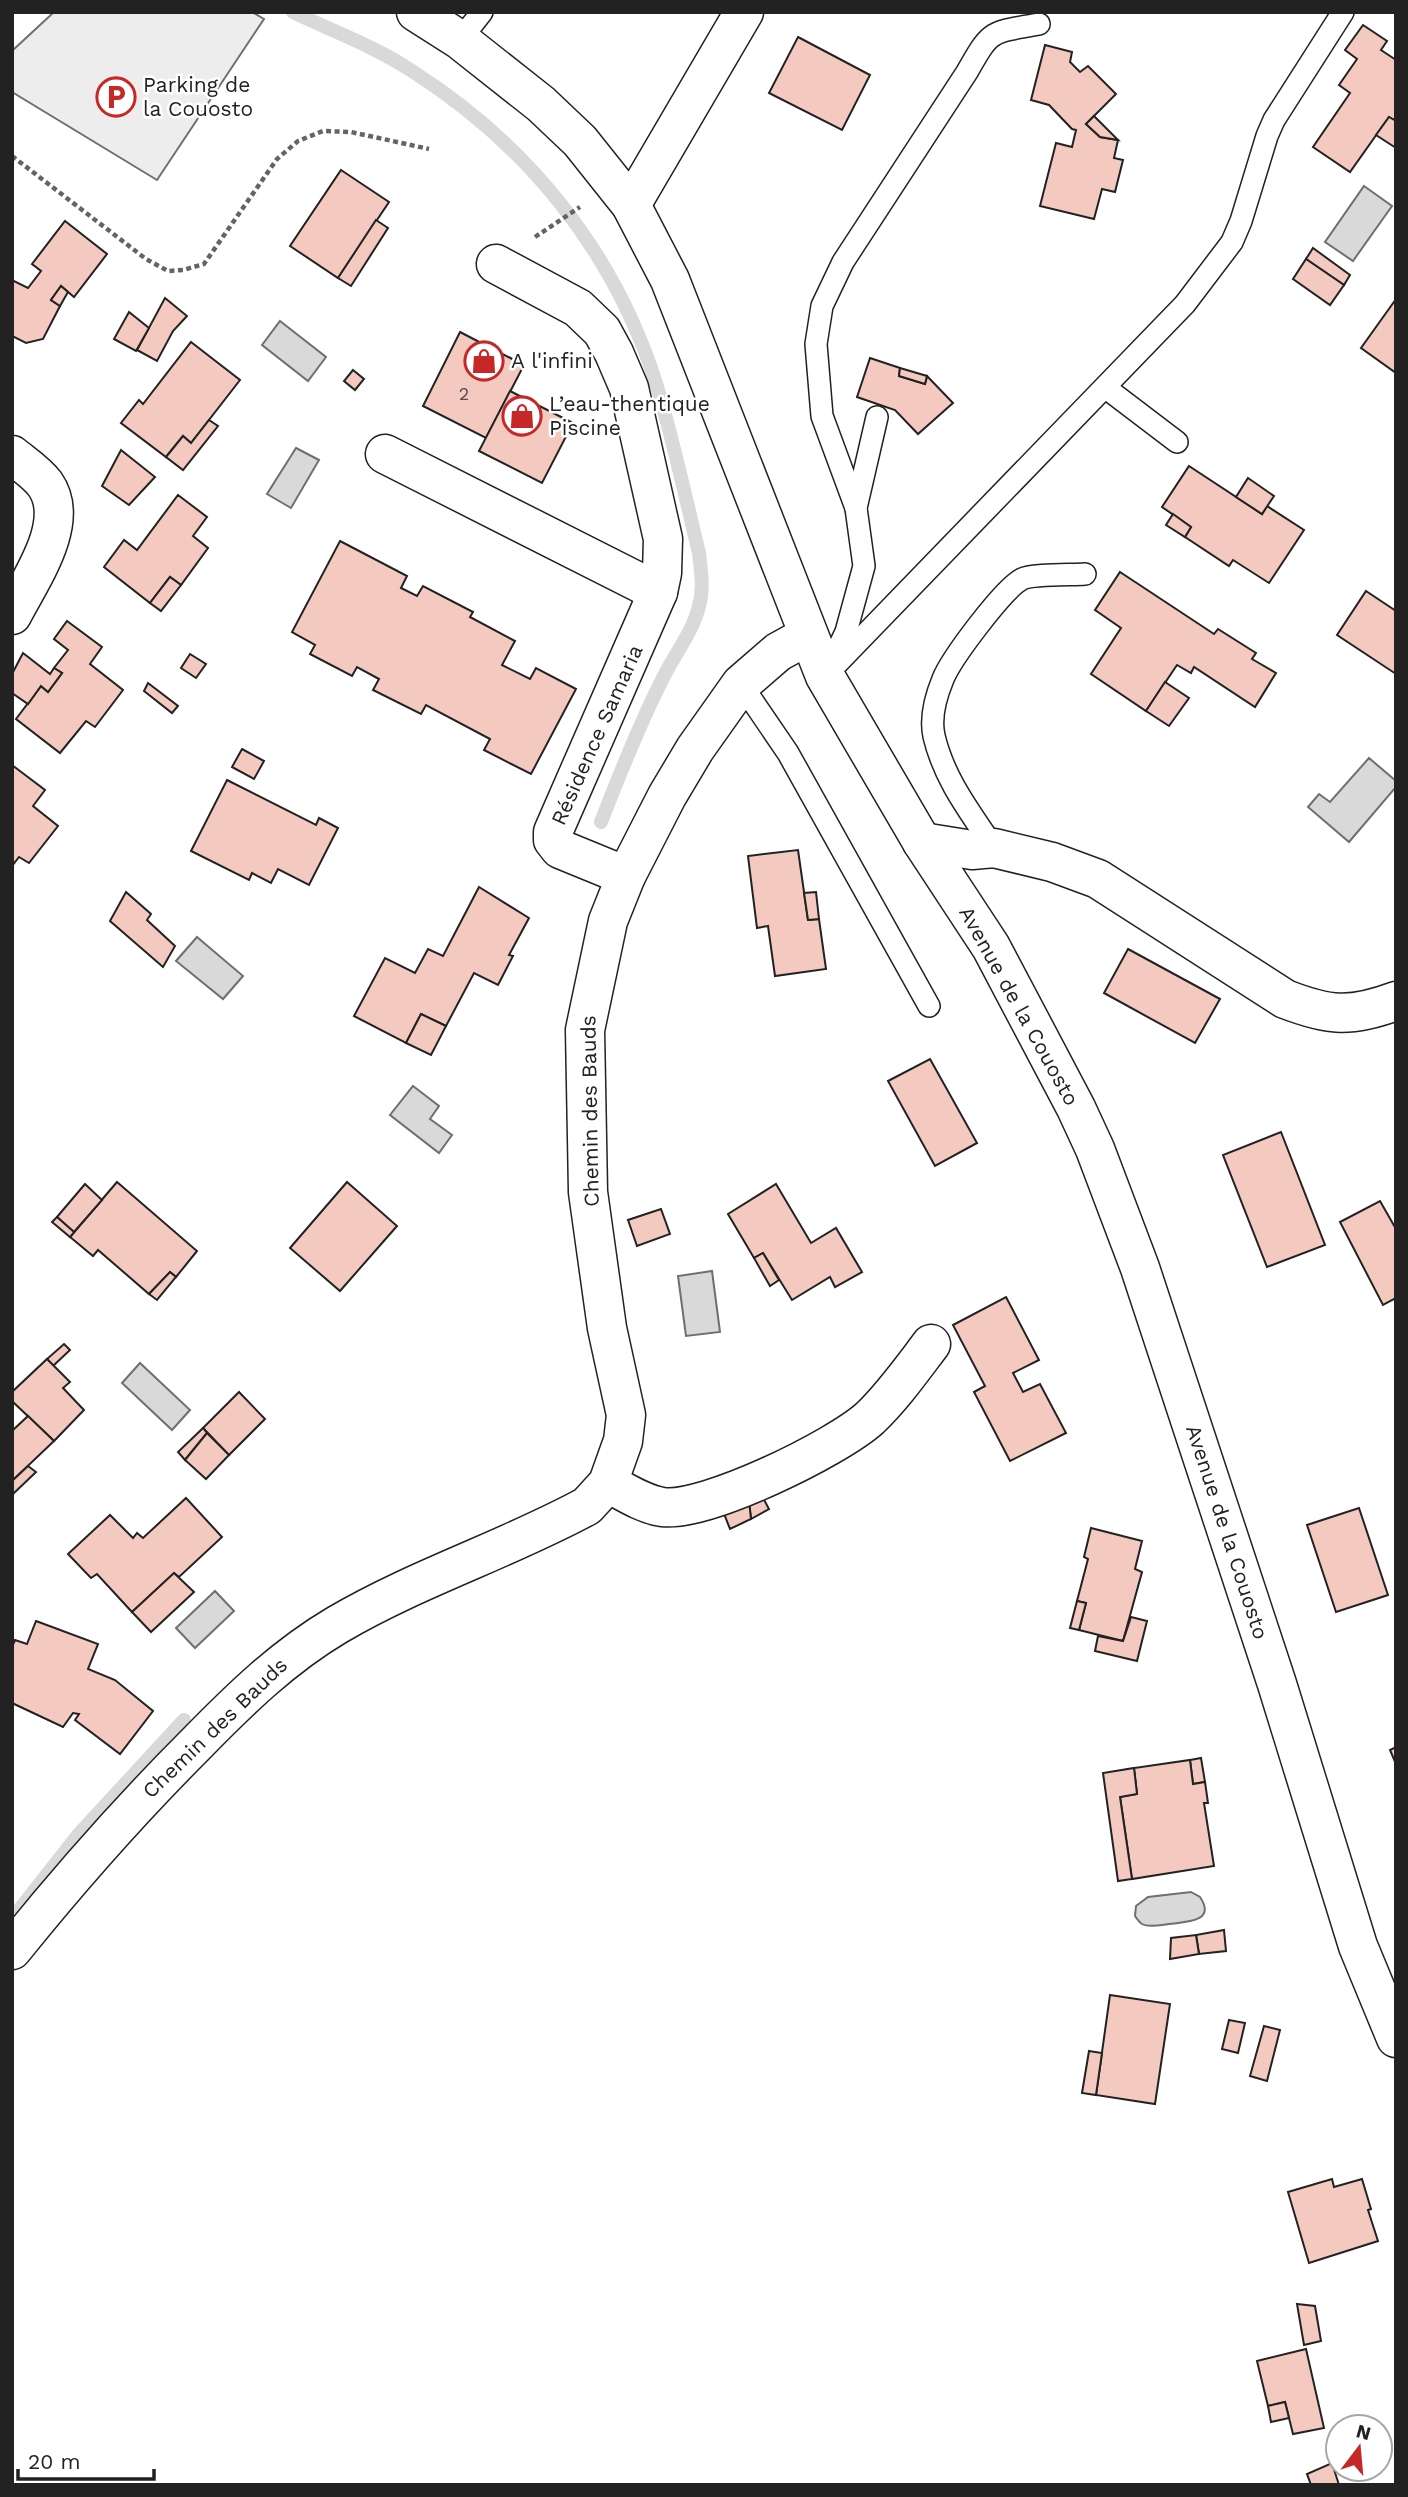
<svg xmlns="http://www.w3.org/2000/svg" width="1408" height="2497" viewBox="0 0 1408 2497" font-family="'Work Sans',sans-serif">
	<style>
		.parking { fill: #ededed; stroke: #6f6f6f; stroke-width: 2 }
		.water { fill: #d9d9d9; stroke: #6f6f6f; stroke-width: 2 }
		.lines { fill: none; stroke-linecap: round; stroke-linejoin: round }
		.stream { stroke: #d9d9d9; stroke-width: 14 }
		.building { fill: #f3c9c0; stroke: #222; stroke-width: 2 }
		.lane-casing { stroke: #222; stroke-width: 24 }
		.street-casing { stroke: #222; stroke-width: 41 }
		.secondary-casing { stroke: #222; stroke-width: 41 }
		.path { stroke: #646464; stroke-width: 4.5; stroke-dasharray: 5 3.5; stroke-linecap: butt }
		.lane { stroke: #fff; stroke-width: 21 }
		.street { stroke: #fff; stroke-width: 38 }
		.secondary { stroke: #fff; stroke-width: 38 }
		.labels { text-anchor: middle; stroke-width: 5; stroke-linejoin: round; paint-order: stroke }
		.number-label { font-size: 18px; fill: #564c4a }
		.poi-label { font-size: 21px; fill: #222; stroke: #fff; text-anchor: start }
		.street-label { font-size: 21px; fill: #222; stroke: #fff }
	</style>
	<rect width="100%" height="100%" fill="#fff"/>
	<!-- parking -->
	<path class="parking" d="M 54,12 L 252,12 L 264,19 L 157,180 L 12,92 L 12,51 Z"/>
	<!-- water -->
	<g class="water">
		<path d="M 1364,186 L 1392,206 L 1353,261 L 1325,242 Z"/>
		<path d="M 280,321 L 326,357 L 308,381 L 262,345 Z"/>
		<path d="M 296,448 L 319,460 L 291,508 L 267,494 Z"/>
		<path d="M 1369,758 L 1396,781 L 1396,787 L 1349,842 L 1308,807 L 1319,794 L 1330,802 Z"/>
		<path d="M 197,937 L 243,976 L 223,999 L 176,961 Z"/>
		<path d="M 413,1086 L 439,1106 L 430,1119 L 452,1135 L 439,1153 L 390,1115 Z"/>
		<path d="M 712,1271 L 720,1332 L 686,1336 L 678,1276 Z"/>
		<path d="M 140,1363 L 190,1410 L 172,1430 L 122,1383 Z"/>
		<path d="M 215,1591 L 234,1611 L 195,1648 L 176,1628 Z"/>
		<path d="M 1191,1892 L 1200,1897 C 1217,1922 1185,1922 1169,1924 C 1161,1925 1149,1928 1142,1924 C 1139,1922 1137,1919 1135,1916 L 1136,1906 L 1148,1897 Z"/>
	</g>
	<g class="lines">
		<!-- stream -->
		<g class="stream">
			<path d="M 293,12 C 332,31 376,47 412,71 C 528,145 614,251 656,383 C 673,438 685,496 699,553 C 701,571 704,588 699,606 C 693,632 674,655 663,678 C 639,725 620,773 601,822"/>
			<path d="M 12,1919 L 78,1835 L 184,1720"/>
		</g>
	</g>
	<!-- building -->
	<g class="building">
		<path d="M 1363,25 L 1387,41 L 1381,50 L 1396,60 L 1396,121 L 1389,117 L 1350,172 L 1313,147 L 1350,93 L 1339,85 L 1357,59 L 1345,50 Z"/>
		<path d="M 798,37 L 870,75 L 842,130 L 769,93 Z"/>
		<path d="M 1045,45 L 1072,52 L 1070,62 L 1080,72 L 1088,66 L 1116,94 L 1086,124 L 1100,137 L 1118,140 L 1114,158 L 1123,160 L 1115,192 L 1102,189 L 1094,219 L 1040,206 L 1056,143 L 1072,147 L 1076,130 L 1072,129 L 1049,105 L 1031,100 Z"/>
		<path d="M 1094,116 L 1118,140 L 1100,137 L 1086,124 Z"/>
		<path d="M 1389,117 L 1396,121 L 1396,148 L 1376,135 Z"/>
		<path d="M 341,170 L 389,202 L 338,278 L 290,246 Z"/>
		<path d="M 376,220 L 388,228 L 351,286 L 338,278 Z"/>
		<path d="M 65,221 L 107,254 L 74,297 L 61,286 L 51,300 L 60,306 L 43,339 L 26,343 L 12,336 L 12,280 L 28,288 L 41,271 L 32,264 Z"/>
		<path d="M 1313,248 L 1350,275 L 1344,285 L 1306,259 Z"/>
		<path d="M 1306,259 L 1344,285 L 1330,305 L 1293,279 Z"/>
		<path d="M 61,286 L 68,292 L 60,306 L 51,300 Z"/>
		<path d="M 165,298 L 187,316 L 173,331 L 157,361 L 137,350 Z"/>
		<path d="M 1396,299 L 1396,373 L 1361,348 Z"/>
		<path d="M 129,312 L 149,328 L 136,351 L 114,339 Z"/>
		<path d="M 460,332 L 524,365 L 486,438 L 423,406 Z"/>
		<path d="M 191,342 L 240,380 L 191,443 L 183,436 L 166,457 L 121,423 L 139,400 L 143,404 Z"/>
		<path d="M 870,358 L 900,368 L 899,376 L 925,384 L 927,376 L 953,403 L 918,434 L 895,410 L 857,397 Z"/>
		<path d="M 900,368 L 927,376 L 925,384 L 899,376 Z"/>
		<path d="M 353,370 L 364,379 L 355,390 L 344,381 Z"/>
		<path d="M 510,391 L 573,423 L 542,483 L 479,451 Z"/>
		<path d="M 209,420 L 218,426 L 183,470 L 166,457 L 183,436 L 191,443 Z"/>
		<path d="M 121,450 L 155,477 L 129,505 L 102,486 Z"/>
		<path d="M 1189,466 L 1262,514 L 1267,506 L 1304,530 L 1269,583 L 1233,560 L 1229,566 L 1185,537 L 1191,527 L 1162,507 Z"/>
		<path d="M 1248,478 L 1274,496 L 1262,514 L 1236,497 Z"/>
		<path d="M 178,495 L 207,517 L 193,536 L 208,548 L 181,585 L 170,577 L 150,603 L 104,567 L 124,540 L 137,550 Z"/>
		<path d="M 1173,514 L 1191,527 L 1185,537 L 1166,525 Z"/>
		<path d="M 340,541 L 407,576 L 401,588 L 417,596 L 423,586 L 473,612 L 470,617 L 515,641 L 502,665 L 530,679 L 536,668 L 576,689 L 531,774 L 484,750 L 490,739 L 426,705 L 421,714 L 373,690 L 379,679 L 357,667 L 352,676 L 310,654 L 315,645 L 292,632 Z"/>
		<path d="M 1120,572 L 1214,634 L 1218,629 L 1256,653 L 1252,659 L 1276,673 L 1255,707 L 1194,667 L 1191,673 L 1177,665 L 1146,711 L 1091,674 L 1121,628 L 1095,610 Z"/>
		<path d="M 170,577 L 181,585 L 161,611 L 150,603 Z"/>
		<path d="M 1366,591 L 1396,611 L 1396,674 L 1337,635 Z"/>
		<path d="M 67,621 L 102,647 L 90,664 L 123,690 L 95,727 L 86,721 L 60,753 L 16,719 L 41,686 L 48,692 L 62,673 L 54,668 L 68,650 L 54,639 Z"/>
		<path d="M 23,653 L 50,674 L 54,668 L 62,673 L 48,692 L 41,686 L 28,704 L 12,693 L 12,674 Z"/>
		<path d="M 190,654 L 206,664 L 196,678 L 181,668 Z"/>
		<path d="M 1165,682 L 1189,698 L 1169,726 L 1146,711 Z"/>
		<path d="M 148,683 L 178,706 L 172,713 L 144,691 Z"/>
		<path d="M 242,749 L 264,761 L 254,779 L 232,767 Z"/>
		<path d="M 12,765 L 45,790 L 33,806 L 58,826 L 29,863 L 19,857 L 12,866 Z"/>
		<path d="M 227,780 L 316,825 L 319,818 L 338,828 L 309,885 L 278,869 L 271,883 L 252,873 L 249,880 L 191,851 Z"/>
		<path d="M 798,850 L 808,920 L 819,919 L 826,969 L 775,976 L 768,926 L 757,928 L 748,856 Z"/>
		<path d="M 479,887 L 529,918 L 509,955 L 513,956 L 498,985 L 474,973 L 446,1026 L 421,1014 L 406,1043 L 354,1016 L 385,958 L 415,973 L 428,949 L 443,956 Z"/>
		<path d="M 126,892 L 151,914 L 147,920 L 175,946 L 163,967 L 110,921 Z"/>
		<path d="M 816,892 L 819,919 L 808,920 L 804,893 Z"/>
		<path d="M 1128,949 L 1220,999 L 1195,1043 L 1104,993 Z"/>
		<path d="M 421,1014 L 446,1026 L 431,1055 L 406,1043 Z"/>
		<path d="M 930,1059 L 977,1143 L 935,1166 L 888,1081 Z"/>
		<path d="M 1281,1132 L 1325,1245 L 1267,1267 L 1223,1155 Z"/>
		<path d="M 117,1182 L 197,1251 L 176,1277 L 170,1272 L 149,1294 L 98,1250 L 93,1256 L 70,1237 Z"/>
		<path d="M 347,1182 L 397,1226 L 340,1291 L 290,1248 Z"/>
		<path d="M 85,1184 L 102,1200 L 74,1232 L 57,1217 Z"/>
		<path d="M 776,1184 L 811,1243 L 836,1228 L 862,1272 L 835,1287 L 830,1277 L 792,1300 L 763,1253 L 754,1258 L 728,1214 Z"/>
		<path d="M 1380,1201 L 1396,1229 L 1396,1298 L 1383,1305 L 1340,1222 Z"/>
		<path d="M 661,1209 L 670,1234 L 637,1246 L 628,1220 Z"/>
		<path d="M 57,1217 L 74,1232 L 70,1237 L 52,1222 Z"/>
		<path d="M 763,1253 L 779,1280 L 770,1286 L 754,1258 Z"/>
		<path d="M 170,1272 L 176,1277 L 157,1300 L 149,1294 Z"/>
		<path d="M 1006,1297 L 1039,1360 L 1013,1373 L 1023,1392 L 1040,1384 L 1066,1433 L 1010,1461 L 974,1392 L 985,1386 L 953,1325 Z"/>
		<path d="M 64,1344 L 70,1350 L 53,1366 L 47,1359 Z"/>
		<path d="M 47,1359 L 70,1382 L 63,1388 L 84,1410 L 54,1441 L 12,1401 L 12,1392 Z"/>
		<path d="M 239,1392 L 265,1419 L 229,1455 L 203,1428 Z"/>
		<path d="M 28,1416 L 54,1441 L 12,1481 L 12,1431 Z"/>
		<path d="M 203,1428 L 207,1433 L 185,1460 L 178,1452 Z"/>
		<path d="M 207,1433 L 229,1455 L 206,1479 L 185,1460 Z"/>
		<path d="M 28,1466 L 36,1472 L 12,1495 L 12,1481 Z"/>
		<path d="M 760,1492 L 769,1509 L 751,1519 L 749,1501 Z"/>
		<path d="M 186,1498 L 222,1537 L 179,1577 L 174,1573 L 132,1612 L 97,1574 L 91,1578 L 68,1554 L 110,1515 L 133,1538 L 137,1533 L 143,1538 Z"/>
		<path d="M 749,1501 L 751,1519 L 730,1529 L 723,1511 Z"/>
		<path d="M 1359,1508 L 1388,1595 L 1336,1612 L 1307,1525 Z"/>
		<path d="M 1091,1528 L 1142,1541 L 1135,1569 L 1142,1572 L 1123,1641 L 1079,1630 L 1086,1603 L 1077,1601 L 1088,1559 L 1084,1557 Z"/>
		<path d="M 174,1573 L 194,1592 L 151,1632 L 132,1612 Z"/>
		<path d="M 1077,1601 L 1086,1603 L 1079,1630 L 1070,1628 Z"/>
		<path d="M 1131,1617 L 1147,1621 L 1137,1661 L 1095,1651 L 1098,1636 L 1123,1641 Z"/>
		<path d="M 36,1621 L 98,1644 L 88,1669 L 115,1680 L 153,1711 L 120,1754 L 75,1720 L 79,1714 L 73,1713 L 63,1727 L 12,1703 L 12,1647 L 15,1640 L 27,1644 Z"/>
		<path d="M 1396,1747 L 1396,1764 L 1390,1750 Z"/>
		<path d="M 1201,1758 L 1205,1782 L 1193,1784 L 1190,1760 Z"/>
		<path d="M 1190,1760 L 1193,1784 L 1205,1782 L 1208,1803 L 1204,1803 L 1214,1866 L 1132,1879 L 1120,1797 L 1137,1794 L 1134,1768 Z"/>
		<path d="M 1134,1768 L 1137,1794 L 1120,1797 L 1132,1879 L 1118,1881 L 1103,1773 Z"/>
		<path d="M 1224,1930 L 1226,1951 L 1199,1954 L 1196,1935 Z"/>
		<path d="M 1196,1935 L 1199,1954 L 1170,1959 L 1171,1938 Z"/>
		<path d="M 1110,1995 L 1170,2004 L 1155,2104 L 1096,2095 Z"/>
		<path d="M 1229,2020 L 1245,2023 L 1238,2053 L 1222,2049 Z"/>
		<path d="M 1264,2026 L 1280,2030 L 1267,2081 L 1250,2076 Z"/>
		<path d="M 1089,2051 L 1102,2053 L 1096,2095 L 1082,2093 Z"/>
		<path d="M 1332,2179 L 1334,2187 L 1362,2179 L 1371,2209 L 1368,2210 L 1378,2241 L 1309,2263 L 1288,2192 Z"/>
		<path d="M 1297,2304 L 1315,2306 L 1321,2341 L 1304,2345 Z"/>
		<path d="M 1306,2349 L 1324,2428 L 1293,2434 L 1285,2402 L 1268,2406 L 1257,2361 Z"/>
		<path d="M 1285,2402 L 1289,2418 L 1271,2422 L 1268,2406 Z"/>
		<path d="M 1332,2463 L 1339,2485 L 1311,2485 L 1307,2474 Z"/>
	</g>
	<g class="lines">
		<!-- lane casing -->
		<g class="lane-casing">
			<g id="lane">
				<path d="M 460,40 L 482,12"/>
				<path d="M 1106,388 L 1177,442"/>
				<path d="M 856,508 L 822,416 L 816,344 L 822,306 L 843,262 L 967,72 C 992,28 990,33 1039,24"/>
				<path d="M 833,659 L 846,632 L 864,566 L 856,508 L 877,417"/>
				<path d="M 825,676 L 1185,304 L 1232,242 L 1241,221 L 1267,136 L 1274,120 L 1343,12"/>
				<path d="M 741,684 L 788,753 L 929,1006"/>
				<path d="M 994,848 C 970,812 944,779 934,736 C 930,718 936,696 943,679 C 951,659 1003,589 1022,579 C 1032,574 1071,575 1085,574"/>
			</g>
		</g>
		<!-- street casing -->
		<g class="street-casing">
			<g id="street">
				<path d="M 631,205 L 744,12"/>
				<path d="M 496,264 L 578,308 L 602,331 L 614,353 L 629,388 L 663,539 L 662,573 L 658,592 L 553,832 L 553,840 L 560,849 L 626,876"/>
				<path d="M 385,454 L 658,592"/>
				<path d="M 12,455 C 23,464 37,473 45,484 C 72,522 30,580 12,615"/>
				<path d="M 922,842 L 972,850 L 994,848 L 1052,862 L 1098,879 L 1285,999 C 1329,1016 1350,1018 1396,1001"/>
				<path d="M 608,1483 C 625,1492 643,1504 662,1507 C 705,1513 837,1448 870,1418 C 893,1396 912,1369 931,1344"/>
				<path d="M 12,1950 C 70,1878 131,1809 196,1744 C 240,1699 283,1657 337,1625 C 417,1578 506,1550 587,1506 L 608,1483 L 623,1441 L 626,1415 L 607,1328 L 588,1192 L 585,1030 L 608,921 L 626,876 L 667,796 L 695,749 L 741,684 L 778,652 L 807,636"/>
			</g>
		</g>
		<!-- secondary casing -->
		<g class="secondary-casing">
			<path id="secondary" d="M 416,12 L 460,40 L 541,104 L 580,141 L 631,205 L 670,280 L 825,676 L 922,842 L 991,947 L 1076,1108 L 1095,1149 L 1140,1268 L 1277,1684 L 1358,1946 L 1396,2038"/>
		</g>
		<!-- path -->
		<g class="path">
			<path d="M 12,156 L 146,259 L 168,271 L 183,270 L 204,264 L 277,159 L 298,141 L 323,131 L 351,132 L 429,149"/>
			<path d="M 535,237 L 580,207"/>
		</g>
		<!-- lane -->
		<use href="#lane" class="lane"/>
		<!-- street -->
		<use href="#street" class="street"/>
		<!-- secondary -->
		<use href="#secondary" class="secondary"/>
	</g>
	<!-- icons -->
	<defs>
		<g id="parking-ring" transform="scale(2.0125)"><circle r="9.5" fill="#fff" stroke="#c62828" stroke-width="1.5"/><path d="M-3.5-5.5H1a3.5 3.5 0 0 1 0 7H-1V5.5H-3.5ZM-1-3.4V-.6H.8a1.4 1.4 0 0 0 0-2.8Z" fill="#c62828"/></g>
		<g id="shop-ring" transform="scale(2.0125)"><circle r="9.5" fill="#fff" stroke="#c62828" stroke-width="1.5"/><path d="M-5-2.5h2.3a2.7 3.5 0 0 1 5.4 0H5L5.5 6h-11ZM-1.5-2.5h3a1.5 2.3 0 0 0-3 0Z" fill="#c62828"/></g>
	</defs>
	<g fill-rule="evenodd">
		<use href="#parking-ring" x="116" y="97"/>
		<use href="#shop-ring" x="484" y="361"/>
		<use href="#shop-ring" x="522" y="416"/>
	</g>
	<g class="labels">
		<!-- number labels -->
		<g class="number-label">
			<text x="464" y="400">2</text>
		</g>
		<!-- poi labels -->
		<g class="poi-label">
			<text x="143" y="92">Parking de<tspan x="143" dy="24">la Couosto</tspan></text>
			<text x="511" y="368">A l'infini</text>
			<text x="549" y="411">L’eau-thentique<tspan x="549" dy="24">Piscine</tspan></text>
		</g>
		<!-- street labels -->
		<g class="street-label">
			<text transform="translate(597 735) rotate(-66)" y="7">Résidence Samaria</text>
			<text transform="translate(1019 1006) rotate(61)" y="7">Avenue de la Couosto</text>
			<text transform="translate(590 1111) rotate(-91)" y="7">Chemin des Bauds</text>
			<text transform="translate(1227 1532) rotate(72)" y="7">Avenue de la Couosto</text>
			<text transform="translate(215 1728) rotate(-44)" y="7">Chemin des Bauds</text>
		</g>
	</g>
	<!-- border -->
	<rect width="1408" height="2497" fill="none" stroke="#222222" stroke-width="28"/>
	<!-- north arrow -->
	<g transform="translate(1359 2448) rotate(16)"><circle r="33" fill="#ffffff" stroke="#a7a7a7" stroke-width="2"/>
	<path d="M0-5L12 26L0 18L-12 26Z" fill="#c62828"/>
	<text y="-10" font-size="19" font-weight="bold" text-anchor="middle" fill="#222222">N</text>
	</g>
	<!-- scale -->
	<path d="M18 2469v10h136v-10" fill="none" stroke="#222222" stroke-width="3.5"/>
	<text x="28" y="2469" font-size="21" fill="#222222" stroke="#ffffff" stroke-width="5" paint-order="stroke">20 m</text>
</svg>
